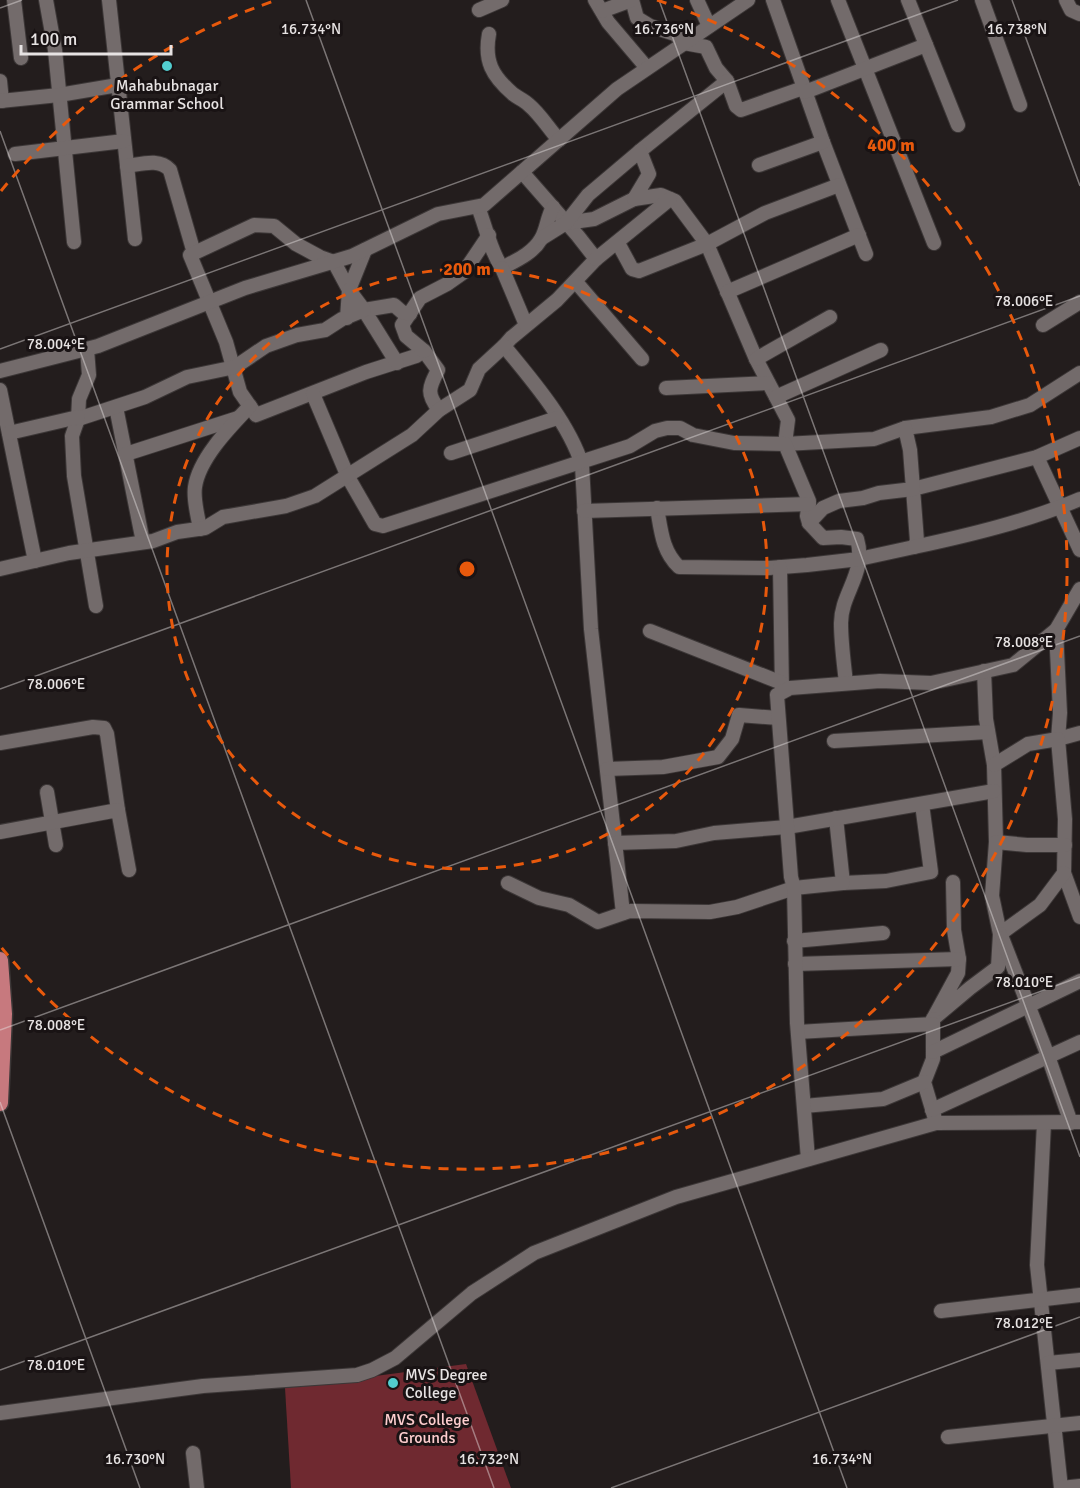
<svg xmlns="http://www.w3.org/2000/svg" width="1080" height="1488" viewBox="0 0 1080 1488" font-family="Signika,sans-serif">
	<style>
		.green { fill: #6f2930 }
		.lines { fill: none; stroke-linecap: round; stroke-linejoin: round }
		.minor-casing { stroke: #3c3737; stroke-width: 16 }
		.major-casing { stroke: #3c3737; stroke-width: 19 }
		.minor { stroke: #736b6b; stroke-width: 14 }
		.major { stroke: #c7797e; stroke-width: 16 }
		.ticks { fill: none; stroke: #e7e3e3; stroke-width: 1.5; stroke-opacity: 0.45 }
		.ring { fill: none; stroke: #e8590c; stroke-width: 3; stroke-dasharray: 10 8 }
		.poi-dot { fill: #52cdcf; stroke: #191314; stroke-width: 2 }
		.labels { text-anchor: middle; stroke-width: 6; stroke-linejoin: round; paint-order: stroke }
		.poi-label { font-size: 16px; fill: #e7e3e3; stroke: #191314 }
		.park-label { font-size: 16px; fill: #fececf; stroke: #191314 }
		.ticks-label { font-size: 15px; text-anchor: middle; fill: #e7e3e3; stroke: #191314; stroke-width: 6; stroke-linejoin: round; paint-order: stroke }
		.centre { fill: #e8590c; stroke: #191314; stroke-width: 3 }
		.ring-label { font-size: 18px; text-anchor: middle; font-weight: bold; fill: #e8590c; stroke: #191314; stroke-width: 6; stroke-linejoin: round; paint-order: stroke }
	</style>
	<rect width="100%" height="100%" fill="#231d1d"/>
	<!-- green -->
	<path class="green" d="M 466,1364 L 511,1488 L 291,1488 L 285,1388 Z"/>
	<g class="lines">
		<!-- minor casing -->
		<g class="minor-casing">
			<g id="minor">
				<path d="M 14,0 L 21,58"/>
				<path d="M 46,0 L 55,50 L 74,242"/>
				<path d="M 109,0 L 135,239"/>
				<path d="M 595,0 L 608,22 L 647,68"/>
				<path d="M 632,0 L 637,18 L 650,26 L 675,34 L 684,43 L 706,47 L 716,68 L 727,81 L 736,106 L 741,110 L 803,88"/>
				<path d="M 697,0 L 709,26"/>
				<path d="M 773,0 L 823,142 L 866,254"/>
				<path d="M 838,0 L 934,243"/>
				<path d="M 908,0 L 958,125"/>
				<path d="M 982,0 L 1020,105"/>
				<path d="M 1066,0 L 1071,10 L 1080,14"/>
				<path d="M 479,10 L 502,0"/>
				<path d="M 602,11 L 632,0"/>
				<path d="M 489,34 C 484,61 492,76 513,94 C 518,98 524,100 529,105 C 540,114 549,129 559,140"/>
				<path d="M 0,81 L 2,101"/>
				<path d="M 805,92 L 926,45"/>
				<path d="M 0,101 L 59,95 L 118,85"/>
				<path d="M 640,151 L 727,81"/>
				<path d="M 15,154 L 124,141"/>
				<path d="M 759,165 L 823,142"/>
				<path d="M 127,166 C 142,164 159,158 170,170 L 194,253"/>
				<path d="M 522,172 L 578,236 L 596,259 L 557,300 L 511,338 L 504,346 C 532,380 569,423 582,465 L 591,629 L 623,913"/>
				<path d="M 478,207 C 486,227 490,250 502,268 C 517,260 533,253 541,239 C 547,229 547,217 553,207"/>
				<path d="M 566,223 L 594,219 L 634,199"/>
				<path d="M 542,238 L 566,223 L 588,195 L 640,151 L 649,174 L 634,199 L 661,195 L 675,201 L 707,244 L 756,359 L 788,420 L 785,444 L 874,439 L 905,428 L 991,417 L 1030,405 L 1080,373"/>
				<path d="M 618,243 L 632,269 L 639,271 L 707,244 L 765,213 L 839,185"/>
				<path d="M 365,250 L 349,290 L 334,262 L 320,257 L 296,244 L 274,226 L 254,225 L 190,255 L 226,342 L 240,392 L 256,415 L 366,372 L 416,356 L 424,351 L 438,370 C 429,388 426,393 439,410"/>
				<path d="M 596,259 L 670,199"/>
				<path d="M 502,268 L 526,325"/>
				<path d="M 576,282 L 642,359"/>
				<path d="M 727,292 L 859,235"/>
				<path d="M 1043,325 L 1080,302"/>
				<path d="M 87,349 L 89,375 L 79,399 L 78,419 L 72,436 L 74,476 L 96,606"/>
				<path d="M 424,351 L 406,336 L 402,325 L 420,298 L 447,284 L 464,272 L 489,235"/>
				<path d="M 756,359 L 830,317"/>
				<path d="M 397,363 L 364,310 L 394,305 L 402,312 L 410,314"/>
				<path d="M 0,371 L 98,346 L 245,288 L 352,256 L 438,214 L 484,205 L 617,89 L 748,0"/>
				<path d="M 666,388 L 768,383"/>
				<path d="M 0,390 L 35,561"/>
				<path d="M 313,394 L 348,477 L 375,524 L 383,526 L 630,446 L 655,431 L 667,428 L 680,428 L 693,435 L 734,443 L 785,444 L 809,501 L 807,516 L 809,523 L 823,538 L 841,537 L 857,539 C 867,573 841,593 841,623 C 841,643 844,664 846,683"/>
				<path d="M 776,397 L 881,350"/>
				<path d="M 116,407 L 143,542"/>
				<path d="M 78,419 L 145,397 L 187,377 L 235,367 L 266,346 L 297,335 L 325,330 L 342,319 L 364,310 L 349,290 L 347,318"/>
				<path d="M 9,433 L 78,417"/>
				<path d="M 451,453 L 557,418"/>
				<path d="M 126,454 L 238,418"/>
				<path d="M 1037,457 L 1080,550"/>
				<path d="M 657,508 C 661,530 662,551 679,567 L 769,568 L 807,565 L 859,559 L 914,547 L 917,541 L 913,489 L 1037,457 L 1080,438"/>
				<path d="M 584,511 L 809,504"/>
				<path d="M 809,523 L 823,508 L 839,501 L 863,498 L 879,493 L 913,489 L 910,450 L 905,428"/>
				<path d="M 200,529 C 198,516 193,500 195,487 C 199,458 231,426 250,406"/>
				<path d="M 914,547 C 970,535 1028,521 1080,499"/>
				<path d="M 780,567 L 782,691"/>
				<path d="M 0,569 L 69,553 L 153,541 L 177,532 L 205,528 L 223,517 L 286,506 L 315,496 L 412,435 L 439,410 L 470,390 L 479,369 L 504,346"/>
				<path d="M 1056,630 L 1060,713 L 1058,739 L 1080,733"/>
				<path d="M 650,631 L 782,683"/>
				<path d="M 984,671 L 986,719 L 994,765 L 996,842"/>
				<path d="M 834,741 L 988,732"/>
				<path d="M 0,743 L 93,727 L 104,728 L 107,734 L 118,810"/>
				<path d="M 994,765 L 1028,744 L 1058,739 L 1065,819 L 1064,873 L 1080,917"/>
				<path d="M 607,769 L 663,767 L 718,757 L 732,739 L 739,715 L 778,718"/>
				<path d="M 47,792 L 56,845"/>
				<path d="M 836,818 L 843,883 L 886,881 L 931,872 L 922,804"/>
				<path d="M 0,832 L 118,810 L 129,870"/>
				<path d="M 615,843 L 676,841 L 714,833 L 787,827 L 994,791"/>
				<path d="M 1064,873 L 1040,905 L 1000,934 L 992,896 L 996,842 L 1027,845 L 1065,845"/>
				<path d="M 953,882 L 954,930 L 959,959 L 958,973 L 933,1019 L 970,988 L 998,967 L 1000,934"/>
				<path d="M 508,883 L 539,898 L 569,905 L 598,922 L 630,911 L 710,912 L 737,907 L 794,888 L 843,883"/>
				<path d="M 1002,938 L 1048,1056 L 1071,1123"/>
				<path d="M 794,941 L 883,933"/>
				<path d="M 795,964 L 959,959"/>
				<path d="M 933,1019 L 933,1059 L 924,1082 L 935,1119"/>
				<path d="M 798,1032 L 933,1024"/>
				<path d="M 933,1052 L 1080,981"/>
				<path d="M 804,1106 L 883,1099 L 924,1082"/>
				<path d="M 932,1110 L 1080,1042"/>
				<path d="M 1044,1123 L 1037,1265 L 1061,1488"/>
				<path d="M 808,1159 L 797,1023 L 794,888 L 791,877 L 777,695 L 790,688 L 880,681 L 931,683 L 1013,665 L 1056,630 L 1080,589"/>
				<path d="M 941,1311 L 1080,1295"/>
				<path d="M 1048,1363 L 1080,1360"/>
				<path d="M 0,1413 L 203,1386 L 357,1375 L 372,1370 L 395,1358 L 472,1293 L 534,1253 L 676,1197 L 936,1123 L 1080,1122"/>
				<path d="M 948,1437 L 1080,1423"/>
				<path d="M 193,1453 L 197,1488"/>
				<path d="M 1061,1488 L 1080,1486"/>
			</g>
		</g>
		<!-- major casing -->
		<g class="major-casing">
			<path id="major" d="M 0,960 L 4,1014 L 0,1103"/>
		</g>
		<!-- minor -->
		<use href="#minor" class="minor"/>
		<!-- major -->
		<use href="#major" class="major"/>
	</g>
	<!-- ticks -->
	<path class="ticks" d="M 306,0 L 847,1488M 659,0 L 1080,1157M 1012,0 L 1080,186M 0,8 L 22,0M 0,131 L 494,1488M 0,349 L 958,0M 0,689 L 1080,296M 0,1030 L 1080,636M 0,1102 L 140,1488M 0,1370 L 1080,977M 611,1488 L 1080,1317"/>
	<!-- distance rings -->
	<g class="ring">
		<circle cx="467" cy="569" r="300"/>
		<path d="M1 191A600 600 0 0 1 277 0M657 0A600 600 0 1 1 1 947"/>
	</g>
	<!-- markers -->
	<g class="poi-dot">
		<circle cx="167" cy="66" r="6"/>
		<circle cx="393" cy="1383" r="6"/>
	</g>
	<g class="labels">
		<!-- poi labels -->
		<g class="poi-label">
			<text x="167" y="91">Mahabubnagar<tspan x="167" dy="18">Grammar School</tspan></text>
			<text x="405" y="1380" text-anchor="start">MVS Degree<tspan x="405" dy="18">College</tspan></text>
		</g>
		<!-- park labels -->
		<g class="park-label">
			<text x="427" y="1425">MVS College<tspan x="427" dy="18">Grounds</tspan></text>
		</g>
	</g>
	<g class="ticks-label">
		<text x="311" y="34">16.734°N</text>
		<text x="664" y="34">16.736°N</text>
		<text x="1017" y="34">16.738°N</text>
		<text x="1024" y="306">78.006°E</text>
		<text x="56" y="349">78.004°E</text>
		<text x="1024" y="647">78.008°E</text>
		<text x="56" y="689">78.006°E</text>
		<text x="1024" y="987">78.010°E</text>
		<text x="56" y="1030">78.008°E</text>
		<text x="1024" y="1328">78.012°E</text>
		<text x="56" y="1370">78.010°E</text>
		<text x="135" y="1464">16.730°N</text>
		<text x="489" y="1464">16.732°N</text>
		<text x="842" y="1464">16.734°N</text>
	</g>
	<circle cx="467" cy="569" r="9" class="centre"/>
	<g class="ring-label">
		<text x="891" y="151">400 m</text>
		<text x="467" y="275">200 m</text>
	</g>
	<!-- scale -->
	<path d="M21 45v9h150v-9" fill="none" stroke="#e7e3e3" stroke-width="3"/>
	<text x="30" y="45" font-size="18" fill="#e7e3e3" stroke="#191314" stroke-width="4.5" paint-order="stroke">100 m</text>
</svg>
